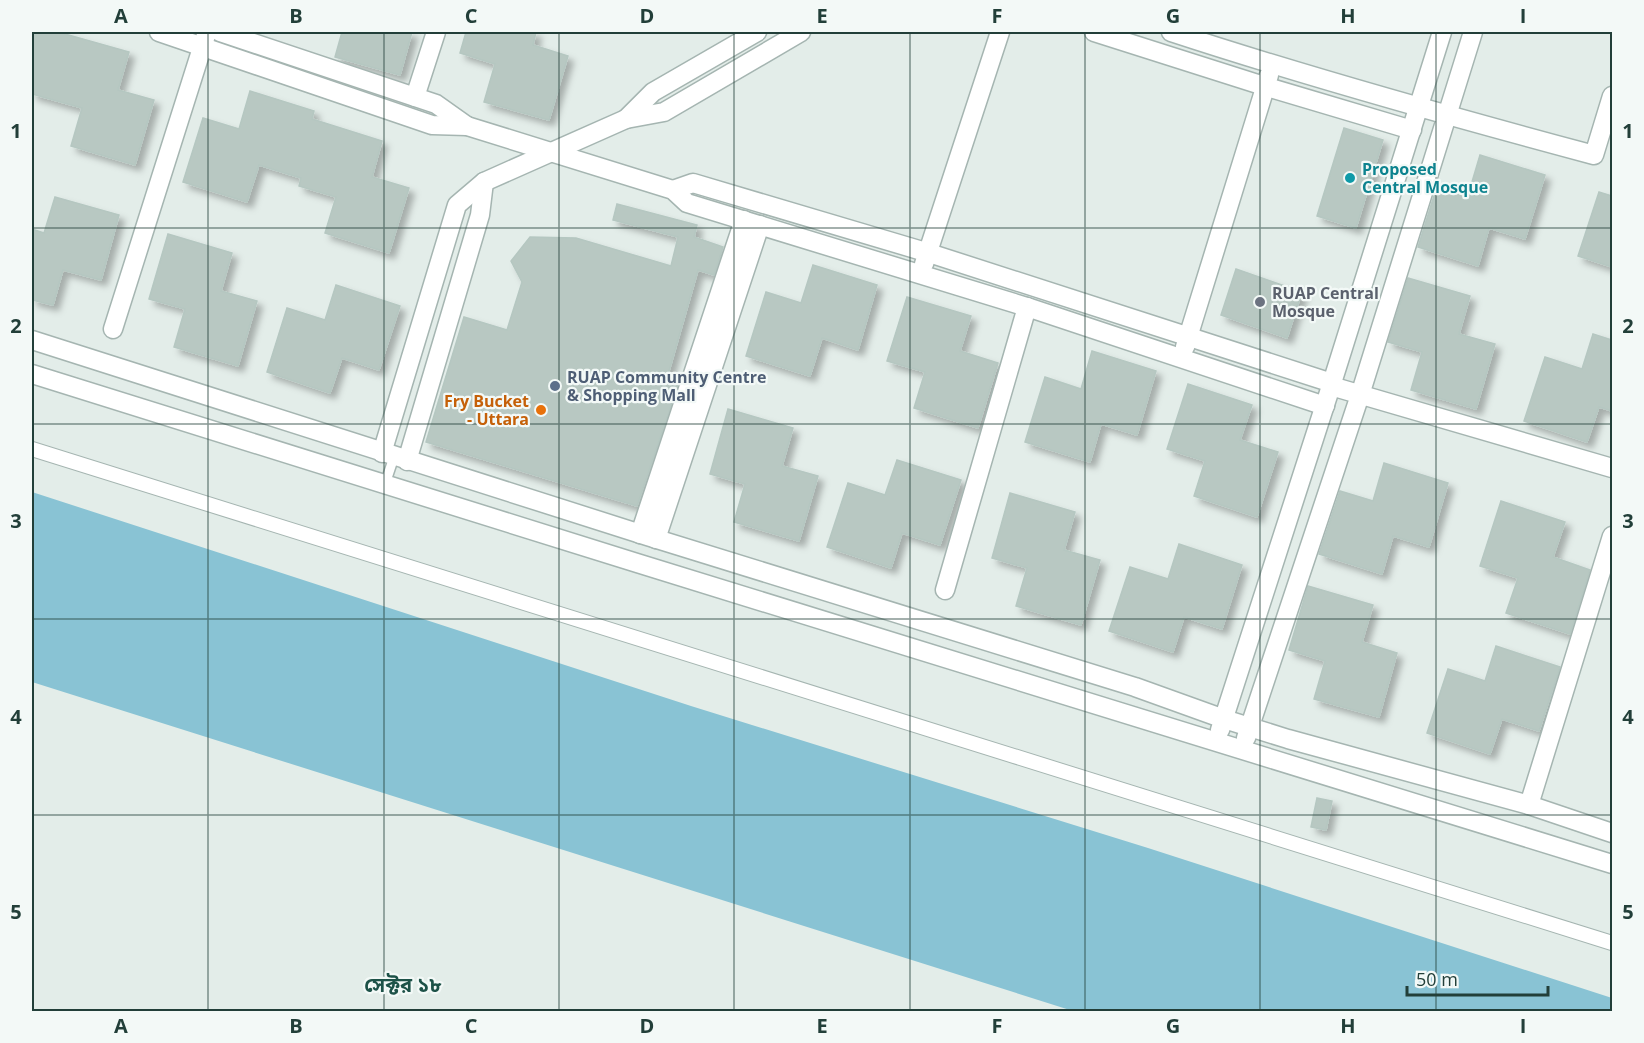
<svg xmlns="http://www.w3.org/2000/svg" width="1644" height="1043" viewBox="0 0 1644 1043" font-family="'Open Sans','Noto Sans Bengali',sans-serif">
	<style>
		.water { fill: #89c3d4 }
		.building { fill: #b8c8c2; stroke: #b5c7c1; stroke-width: 1.5; filter: url(#shadow) }
		.lines { fill: none; stroke-linecap: round; stroke-linejoin: round }
		.service-casing { stroke: #a5b5b1; stroke-width: 12 }
		.pedestrian-casing { stroke: #a5b5b1; stroke-width: 16 }
		.minor-casing { stroke: #a5b5b1; stroke-width: 21 }
		.service { stroke: #fff; stroke-width: 9 }
		.pedestrian { stroke: #fff; stroke-width: 14 }
		.minor { stroke: #fff; stroke-width: 18 }
		.grid { fill: none; stroke: #223f39; stroke-width: 1.5; stroke-opacity: 0.55 }
		.culture-dot { fill: #0f9aa8; stroke: #f3f9f7; stroke-width: 2 }
		.worship-dot { fill: #6b7280; stroke: #f3f9f7; stroke-width: 2 }
		.service-dot { fill: #5c6f8a; stroke: #f3f9f7; stroke-width: 2 }
		.food-dot { fill: #e8710a; stroke: #f3f9f7; stroke-width: 2 }
		.labels { text-anchor: middle; stroke-width: 4.5; stroke-linejoin: round; paint-order: stroke }
		.culture-label { font-size: 16px; font-weight: bold; fill: #0d838f; stroke: #f3f9f7; text-anchor: start }
		.worship-label { font-size: 16px; font-weight: bold; fill: #5b616d; stroke: #f3f9f7; text-anchor: start }
		.service-label { font-size: 16px; font-weight: bold; fill: #4e5e75; stroke: #f3f9f7; text-anchor: start }
		.food-label { font-size: 16px; font-weight: bold; fill: #c56008; stroke: #f3f9f7; text-anchor: end }
		.quarter-label { font-size: 20px; font-weight: bold; fill: #1d5248; stroke: #f3f9f7 }
		.neatline { fill: none; stroke: #223f39; stroke-width: 2 }
		.grid-label { font-size: 20px; text-anchor: middle; font-weight: bold; fill: #223f39 }
	</style>
	<defs>
		<filter id="shadow"><feDropShadow dx="5.5" dy="5.5" stdDeviation="3" flood-color="#0004"/></filter>
	</defs>
	<rect width="100%" height="100%" fill="#e3ede9"/>
	<!-- water -->
	<path class="water" d="M 32,492 L 691,706 L 1148,848 L 1612,998 L 1612,1011 L 1073,1011 L 32,682 Z"/>
	<!-- building -->
	<g class="building">
		<path d="M 32,32 L 58,32 L 129,52 L 118,90 L 154,100 L 135,165 L 71,146 L 82,108 L 32,94 Z"/>
		<path d="M 342,32 L 412,32 L 400,75 L 335,57 Z"/>
		<path d="M 466,32 L 536,32 L 533,45 L 568,56 L 549,120 L 484,102 L 495,64 L 460,53 Z"/>
		<path d="M 250,91 L 314,111 L 312,119 L 382,141 L 372,177 L 409,188 L 389,253 L 325,233 L 336,197 L 299,186 L 301,178 L 259,165 L 247,202 L 183,182 L 203,118 L 239,129 Z"/>
		<path d="M 1344,128 L 1383,140 L 1356,228 L 1317,216 Z"/>
		<path d="M 1480,155 L 1545,175 L 1525,239 L 1489,228 L 1478,266 L 1418,247 L 1438,183 L 1469,192 Z"/>
		<path d="M 1599,192 L 1612,196 L 1612,267 L 1578,256 Z"/>
		<path d="M 55,197 L 119,215 L 101,280 L 63,270 L 53,305 L 32,300 L 32,229 L 44,233 Z"/>
		<path d="M 617,204 L 697,225 L 694,237 L 723,247 L 714,275 L 698,270 L 667,378 L 679,382 L 637,506 L 426,442 L 464,317 L 507,330 L 522,282 L 511,261 L 530,237 L 576,238 L 671,266 L 678,237 L 613,220 Z"/>
		<path d="M 168,234 L 232,253 L 221,291 L 257,301 L 238,366 L 174,347 L 185,309 L 149,299 Z"/>
		<path d="M 813,265 L 877,285 L 858,350 L 822,338 L 810,376 L 746,356 L 766,292 L 801,303 Z"/>
		<path d="M 1236,269 L 1302,292 L 1287,338 L 1221,315 Z"/>
		<path d="M 1408,278 L 1470,296 L 1459,334 L 1495,344 L 1476,409 L 1411,390 L 1422,352 L 1388,342 Z"/>
		<path d="M 336,285 L 400,306 L 379,370 L 342,358 L 330,393 L 267,372 L 287,308 L 325,320 Z"/>
		<path d="M 907,297 L 971,316 L 960,351 L 998,363 L 978,428 L 914,408 L 925,372 L 887,361 Z"/>
		<path d="M 1593,334 L 1612,340 L 1612,411 L 1599,407 L 1587,442 L 1524,421 L 1545,357 L 1582,369 Z"/>
		<path d="M 1092,351 L 1156,371 L 1137,435 L 1101,424 L 1090,462 L 1025,442 L 1045,377 L 1081,389 Z"/>
		<path d="M 1188,384 L 1252,405 L 1240,440 L 1278,452 L 1257,517 L 1194,496 L 1205,461 L 1167,449 Z"/>
		<path d="M 728,409 L 793,428 L 782,466 L 818,476 L 799,541 L 734,522 L 745,484 L 710,474 Z"/>
		<path d="M 897,460 L 961,480 L 940,545 L 902,533 L 891,568 L 827,547 L 848,483 L 885,495 Z"/>
		<path d="M 1384,463 L 1448,483 L 1429,547 L 1393,536 L 1382,574 L 1319,554 L 1340,491 L 1373,501 Z"/>
		<path d="M 1010,493 L 1075,512 L 1064,550 L 1100,560 L 1081,625 L 1016,606 L 1027,568 L 992,558 Z"/>
		<path d="M 1501,501 L 1565,522 L 1553,557 L 1590,570 L 1570,634 L 1506,613 L 1518,578 L 1480,566 Z"/>
		<path d="M 1179,544 L 1242,565 L 1222,629 L 1184,617 L 1173,652 L 1109,631 L 1130,567 L 1168,579 Z"/>
		<path d="M 1308,586 L 1373,605 L 1362,642 L 1397,653 L 1379,717 L 1314,699 L 1325,661 L 1289,650 Z"/>
		<path d="M 1496,646 L 1560,667 L 1539,731 L 1502,719 L 1490,754 L 1427,733 L 1448,669 L 1485,681 Z"/>
		<path d="M 1317,798 L 1332,801 L 1326,830 L 1311,827 Z"/>
	</g>
	<g class="lines">
		<!-- service casing -->
		<g class="service-casing">
			<path id="service" d="M 385,484 L 394,457"/>
		</g>
		<!-- pedestrian casing -->
		<g class="pedestrian-casing">
			<path id="pedestrian" d="M 32,449 L 1612,943"/>
		</g>
		<!-- minor casing -->
		<g class="minor-casing">
			<g id="minor">
				<path d="M 159,32 L 432,125 L 467,126 L 673,190 L 687,203 L 1027,307 L 1325,406"/>
				<path d="M 220,32 L 436,104 L 467,126"/>
				<path d="M 1094,32 L 1264,86 L 1412,130"/>
				<path d="M 1171,32 C 1311,78 1452,117 1594,155 L 1612,96"/>
				<path d="M 415,97 L 436,32"/>
				<path d="M 626,119 L 653,92 L 757,32"/>
				<path d="M 673,190 L 693,183 L 929,253 L 1332,383"/>
				<path d="M 924,264 L 1000,32"/>
				<path d="M 113,329 L 207,32"/>
				<path d="M 32,340 L 647,536 L 1135,687 L 1224,719 L 1288,739 L 1529,805 L 1612,833"/>
				<path d="M 1185,347 L 1269,75"/>
				<path d="M 32,374 L 637,563 L 1612,864"/>
				<path d="M 1331,386 L 1612,468"/>
				<path d="M 382,453 L 457,205 L 484,182 L 626,119 L 664,112 L 801,32"/>
				<path d="M 407,461 L 480,215 L 484,182"/>
				<path d="M 640,534 L 744,220"/>
				<path d="M 656,539 L 760,225"/>
				<path d="M 945,590 L 1027,307"/>
				<path d="M 1220,730 L 1332,383 L 1442,32"/>
				<path d="M 1246,738 L 1360,395 L 1473,32"/>
				<path d="M 1529,805 L 1612,536"/>
			</g>
		</g>
		<!-- service -->
		<use href="#service" class="service"/>
		<!-- pedestrian -->
		<use href="#pedestrian" class="pedestrian"/>
		<!-- minor -->
		<use href="#minor" class="minor"/>
	</g>
	<!-- grid -->
	<path class="grid" d="M 208,32 L 208,1012M 384,32 L 384,1012M 559,32 L 559,1012M 734,32 L 734,1012M 910,32 L 910,1012M 1085,32 L 1085,1012M 1260,32 L 1260,1012M 1436,32 L 1436,1012M 32,228 L 1612,228M 32,424 L 1612,424M 32,619 L 1612,619M 32,815 L 1612,815"/>
	<!-- markers -->
	<circle class="culture-dot" cx="1350" cy="178" r="6"/>
	<circle class="worship-dot" cx="1260" cy="302" r="6"/>
	<circle class="service-dot" cx="555" cy="386" r="6"/>
	<circle class="food-dot" cx="541" cy="410" r="6"/>
	<g class="labels">
		<!-- culture labels -->
		<g class="culture-label">
			<text x="1362" y="175">Proposed<tspan x="1362" dy="18">Central Mosque</tspan></text>
		</g>
		<!-- worship labels -->
		<g class="worship-label">
			<text x="1272" y="299">RUAP Central<tspan x="1272" dy="18">Mosque</tspan></text>
		</g>
		<!-- service labels -->
		<g class="service-label">
			<text x="567" y="383">RUAP Community Centre<tspan x="567" dy="18">&amp; Shopping Mall</tspan></text>
		</g>
		<!-- food labels -->
		<g class="food-label">
			<text x="529" y="407">Fry Bucket<tspan x="529" dy="18">- Uttara</tspan></text>
		</g>
		<!-- quarter labels -->
		<g class="quarter-label">
			<text x="403" y="992">সেক্টর ১৮</text>
		</g>
	</g>
	<!-- border -->
	<rect width="1644" height="1043" fill="none" stroke="#f3f9f7" stroke-width="66"/>
	<!-- scale -->
	<path d="M1407 986v9h141v-9" fill="none" stroke="#223f39" stroke-width="3"/>
	<text x="1416" y="986" font-size="18" fill="#223f39" stroke="#f3f9f7" stroke-width="4.5" paint-order="stroke">50 m</text>
	<rect x="33" y="33" width="1578" height="977" class="neatline"/>
	<g class="grid-label">
		<text x="121" y="23">A</text>
		<text x="296" y="23">B</text>
		<text x="471" y="23">C</text>
		<text x="647" y="23">D</text>
		<text x="822" y="23">E</text>
		<text x="997" y="23">F</text>
		<text x="1173" y="23">G</text>
		<text x="1348" y="23">H</text>
		<text x="1523" y="23">I</text>
		<text x="16" y="138">1</text>
		<text x="1628" y="138">1</text>
		<text x="16" y="333">2</text>
		<text x="1628" y="333">2</text>
		<text x="16" y="528">3</text>
		<text x="1628" y="528">3</text>
		<text x="16" y="724">4</text>
		<text x="1628" y="724">4</text>
		<text x="16" y="919">5</text>
		<text x="1628" y="919">5</text>
		<text x="121" y="1033">A</text>
		<text x="296" y="1033">B</text>
		<text x="471" y="1033">C</text>
		<text x="647" y="1033">D</text>
		<text x="822" y="1033">E</text>
		<text x="997" y="1033">F</text>
		<text x="1173" y="1033">G</text>
		<text x="1348" y="1033">H</text>
		<text x="1523" y="1033">I</text>
	</g>
</svg>
